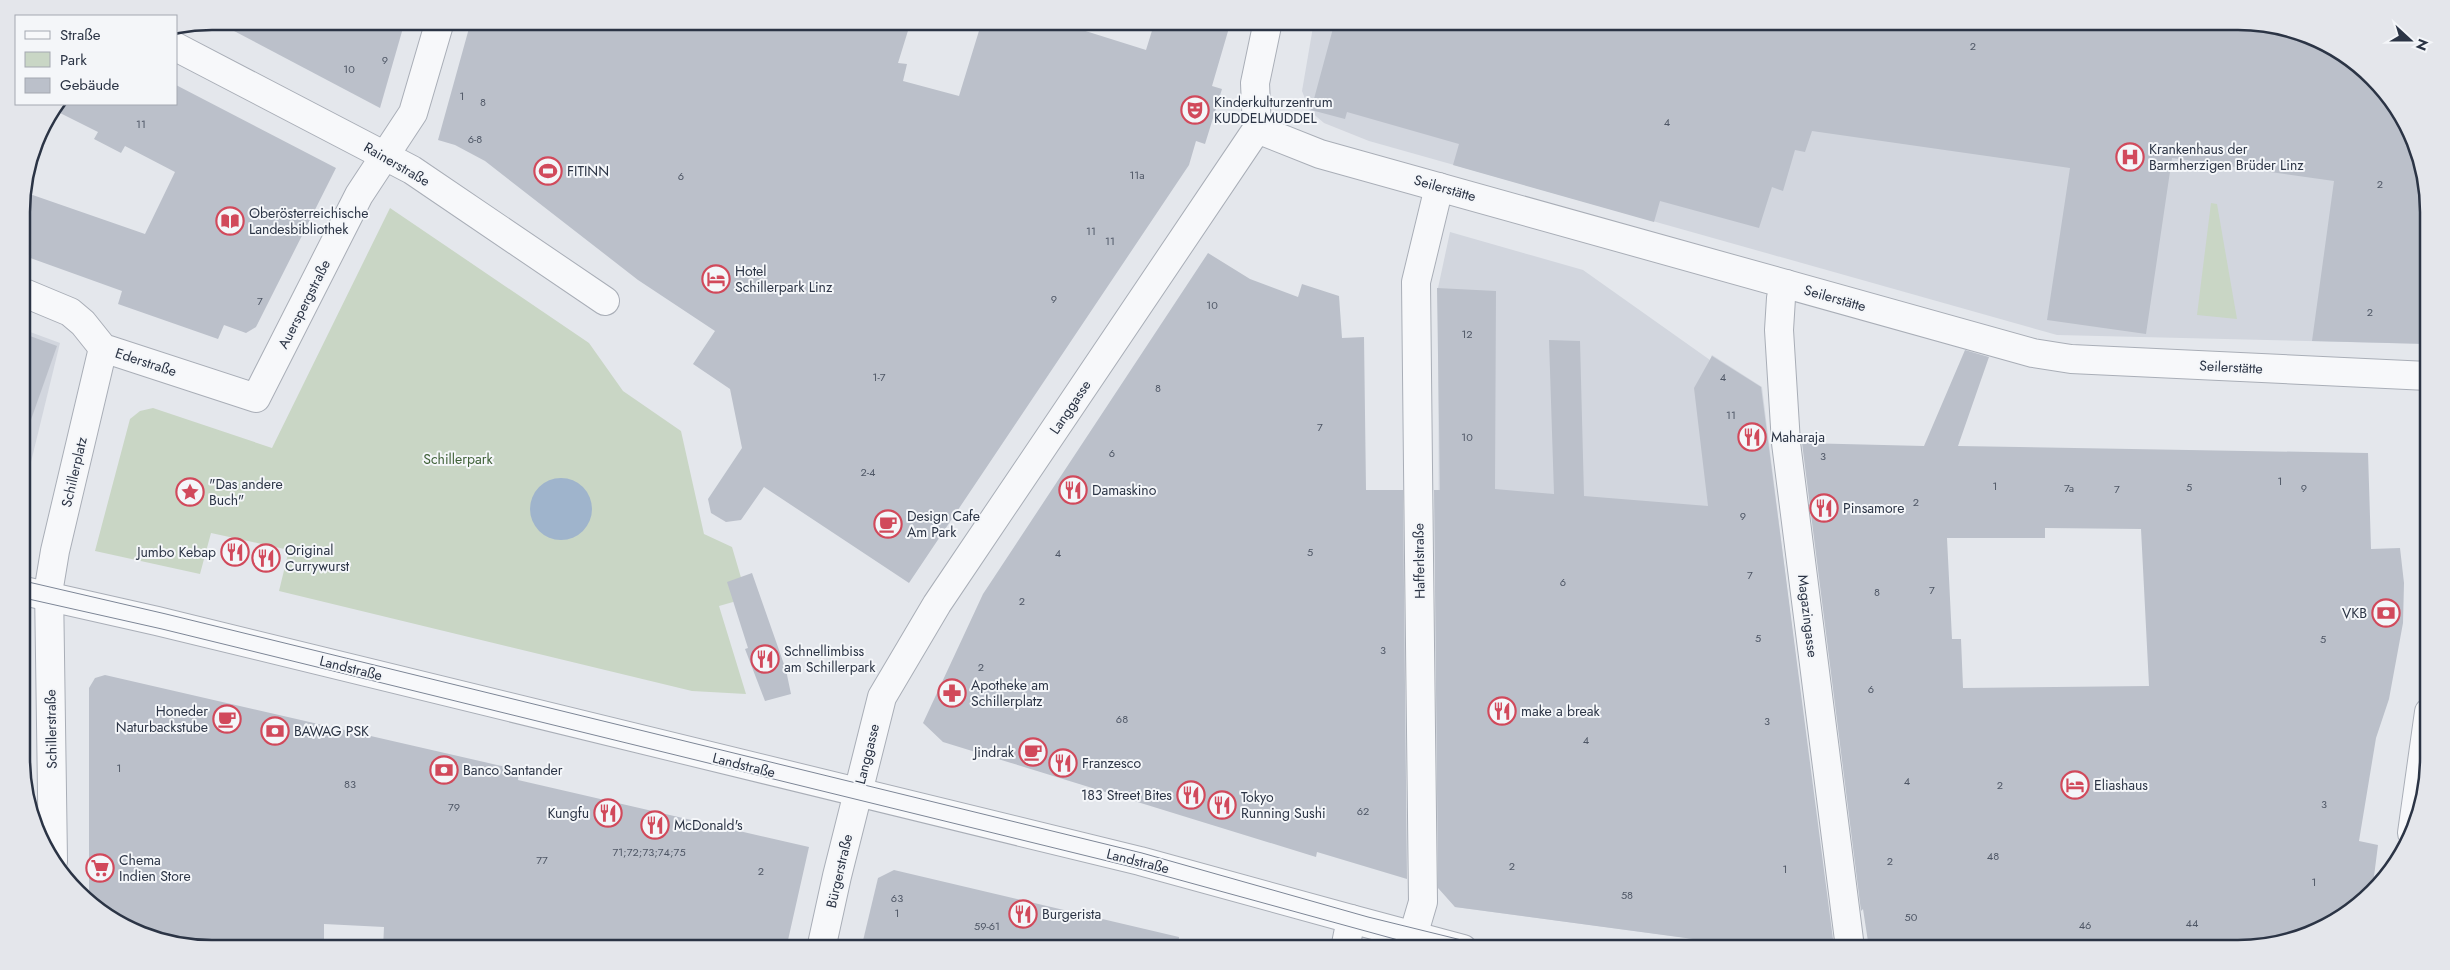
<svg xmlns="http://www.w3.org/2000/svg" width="2450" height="970" viewBox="0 0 2450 970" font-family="Jost,sans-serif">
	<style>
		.built { fill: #d2d6de }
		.green { fill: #c9d6c5 }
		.water { fill: #9fb4cc }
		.building { fill: #bbc0ca; fill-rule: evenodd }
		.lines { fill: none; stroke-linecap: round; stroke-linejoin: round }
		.pedestrian-casing { stroke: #a9aeb7; stroke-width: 30 }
		.minor-casing { stroke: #a9aeb7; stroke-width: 30 }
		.tertiary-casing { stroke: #a9aeb7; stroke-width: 30 }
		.pedestrian { stroke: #f7f8fa; stroke-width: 28 }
		.minor { stroke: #f7f8fa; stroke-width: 28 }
		.tertiary { stroke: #f7f8fa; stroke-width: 28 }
		.tram { stroke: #7d8696; stroke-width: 1 }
		.labels { text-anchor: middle; stroke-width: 4; stroke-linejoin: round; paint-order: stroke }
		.number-label { font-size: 11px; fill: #4f5766 }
		.poi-label { font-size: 14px; fill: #2b3445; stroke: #f4f6f9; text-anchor: start }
		.street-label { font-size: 14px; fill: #2b3445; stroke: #f4f6f9 }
		.park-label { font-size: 14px; fill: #3f6138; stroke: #f4f6f9 }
		.rim { fill: none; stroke: #2b3445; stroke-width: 2.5 }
	</style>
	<rect width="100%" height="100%" fill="#e4e7ec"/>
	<!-- built -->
	<g class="built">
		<path d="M 1314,21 L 2238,21 L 2300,31 L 2344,54 L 2382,86 L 2409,128 L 2427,187 L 2428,344 L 2057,335 L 1369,141 L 1324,123 L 1310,111 L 1302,91 Z"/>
		<path d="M 1450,232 L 1583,270 L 1710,360 L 1712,355 L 1762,387 L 1831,941 L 1823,948 L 1762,948 L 1455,907 L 1440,888 L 1438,288 Z"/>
		<path d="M 22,329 L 60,343 L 30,466 L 23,464 Z"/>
	</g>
	<!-- green -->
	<g class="green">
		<path d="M 2211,203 L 2217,204 L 2237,319 L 2197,315 Z"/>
		<path d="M 390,208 L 589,343 L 623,391 L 681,431 L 704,534 L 732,547 L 747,598 L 719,606 L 746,694 L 692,691 L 279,591 L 289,550 L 211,533 L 200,574 L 95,551 L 130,419 L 140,411 L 153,408 L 272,448 Z"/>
	</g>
	<!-- water -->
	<circle class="water" cx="561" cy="509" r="31"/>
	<!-- building -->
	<g class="building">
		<path d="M 215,21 L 405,21 L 380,108 Z"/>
		<path d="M 471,21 L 911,21 L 898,63 L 907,64 L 903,81 L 959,96 L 982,21 L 1078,21 L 1076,28 L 1146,50 L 1155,21 L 1231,21 L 1212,86 L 1222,89 L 1205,144 L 1196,141 L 1189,165 L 909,583 L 764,487 L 741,520 L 726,522 L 711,513 L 708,499 L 742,448 L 730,389 L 693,364 L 715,331 L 638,280 L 485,161 L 455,145 L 438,140 Z"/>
		<path d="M 1335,21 L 2238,21 L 2300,31 L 2344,54 L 2382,86 L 2409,128 L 2427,187 L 2428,344 L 2312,341 L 2334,181 L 2172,158 L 2146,334 L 2047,320 L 2070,168 L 1812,131 L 1805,152 L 1795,150 L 1783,191 L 1772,187 L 1759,228 L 1660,201 L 1654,222 L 1453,165 L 1459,144 L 1347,112 L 1345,119 L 1311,110 Z"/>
		<path d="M 176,85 L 336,168 L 256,327 L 246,333 L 224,325 L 218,339 L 118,304 L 122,291 L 22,255 L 22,199 L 24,192 L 145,234 L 175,172 L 125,146 L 121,153 L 94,139 L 98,132 L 54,110 L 59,104 L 176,104 Z"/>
		<path d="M 1208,253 L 1250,279 L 1298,297 L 1302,284 L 1339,296 L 1342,338 L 1364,337 L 1366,490 L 1403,490 L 1407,879 L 1317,852 L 1316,857 L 943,742 L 923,723 L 983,594 Z"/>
		<path d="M 1437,288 L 1496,291 L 1495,489 L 1554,494 L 1549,340 L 1580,341 L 1584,496 L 1708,506 L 1694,388 L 1712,356 L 1761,387 L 1833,939 L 1823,948 L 1760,948 L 1455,907 L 1438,888 L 1434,490 L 1440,490 Z"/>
		<path d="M 22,333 L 57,346 L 27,431 L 23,431 Z"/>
		<path d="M 1965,350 L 1989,357 L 1958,446 L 2368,453 L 2371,549 L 2400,548 L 2404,583 L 2403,623 L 2389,699 L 2376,738 L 2359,841 L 2378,845 L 2372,892 L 2354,910 L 2300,939 L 2250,948 L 1869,948 L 1863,909 L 1861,911 L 1802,443 L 1924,446 ZM 2045,528 L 2141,529 L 2149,686 L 1963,688 L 1961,639 L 1952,639 L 1947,538 L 2045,538 Z"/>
		<path d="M 752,573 L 786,670 L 791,694 L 765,701 L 745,649 L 748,648 L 727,582 Z"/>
		<path d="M 105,675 L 519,770 L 518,780 L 809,847 L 786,949 L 383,949 L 384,927 L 324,924 L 324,949 L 212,949 L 150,939 L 106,916 L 89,901 L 89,688 L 95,678 Z"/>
		<path d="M 894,870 L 1179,937 L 1178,949 L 861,949 L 878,878 Z"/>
	</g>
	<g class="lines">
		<!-- pedestrian casing -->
		<g class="pedestrian-casing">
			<g id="pedestrian">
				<path d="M 1786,284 L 1781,298 L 1779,330 L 1786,443 L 1850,948"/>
				<path d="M 1351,919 L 1463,949"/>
				<path d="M 1413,936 L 1423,902 L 1419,558"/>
			</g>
		</g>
		<!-- minor casing -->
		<g class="minor-casing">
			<g id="minor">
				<path d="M 176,47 L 412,170 L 605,301"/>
				<path d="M 1257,129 L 1320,154 L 2033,353 L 2071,359 L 2428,376"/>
				<path d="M 22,292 L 70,312 L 83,323 L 103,348 L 256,398 L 359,195 L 413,113 L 440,21"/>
				<path d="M 1419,558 L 1416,282 L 1439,187"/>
				<path d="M 24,591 L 157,621 L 1140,861 L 1351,919 L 1345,949"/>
				<path d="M 53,861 L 49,587 L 55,551 L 103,348"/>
				<path d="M 821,949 L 837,876 L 882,697 L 937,604 L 1257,129 L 1255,83 L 1268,21"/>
			</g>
		</g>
		<!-- tertiary casing -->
		<g class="tertiary-casing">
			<path id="tertiary" d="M 2412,833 L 2429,712"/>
		</g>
		<!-- pedestrian -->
		<use href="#pedestrian" class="pedestrian"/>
		<!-- minor -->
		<use href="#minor" class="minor"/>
		<!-- tertiary -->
		<use href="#tertiary" class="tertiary"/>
		<!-- tram -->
		<g class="tram">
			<path d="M 24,581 L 166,614 L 1142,853 L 1368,917 L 1498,949"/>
			<path d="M 24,598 L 162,629 L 1136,868 L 1431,949"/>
		</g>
	</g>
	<!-- icons -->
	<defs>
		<g id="theatre-ring" transform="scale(1.4375)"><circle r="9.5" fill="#f4f6f9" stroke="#d1495b" stroke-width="1.5"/><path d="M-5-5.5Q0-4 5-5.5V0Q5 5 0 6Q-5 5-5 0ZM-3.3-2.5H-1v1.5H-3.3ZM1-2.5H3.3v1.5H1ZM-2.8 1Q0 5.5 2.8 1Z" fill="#d1495b"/></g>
		<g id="hospital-ring" transform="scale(1.4375)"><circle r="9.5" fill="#f4f6f9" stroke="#d1495b" stroke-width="1.5"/><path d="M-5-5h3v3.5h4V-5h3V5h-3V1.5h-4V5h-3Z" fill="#d1495b"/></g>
		<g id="stadium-ring" transform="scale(1.4375)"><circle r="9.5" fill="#f4f6f9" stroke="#d1495b" stroke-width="1.5"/><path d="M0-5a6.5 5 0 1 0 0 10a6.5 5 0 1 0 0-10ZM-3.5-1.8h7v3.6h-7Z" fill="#d1495b"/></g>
		<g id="library-ring" transform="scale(1.4375)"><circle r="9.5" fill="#f4f6f9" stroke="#d1495b" stroke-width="1.5"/><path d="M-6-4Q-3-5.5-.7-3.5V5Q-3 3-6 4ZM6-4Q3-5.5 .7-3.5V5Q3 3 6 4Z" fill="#d1495b"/></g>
		<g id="hotel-ring" transform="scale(1.4375)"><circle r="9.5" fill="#f4f6f9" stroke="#d1495b" stroke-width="1.5"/><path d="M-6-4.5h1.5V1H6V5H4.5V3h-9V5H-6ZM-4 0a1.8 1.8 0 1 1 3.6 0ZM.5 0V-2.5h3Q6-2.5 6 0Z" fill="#d1495b"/></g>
		<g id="restaurant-ring" transform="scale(1.4375)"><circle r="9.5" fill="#f4f6f9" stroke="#d1495b" stroke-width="1.5"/><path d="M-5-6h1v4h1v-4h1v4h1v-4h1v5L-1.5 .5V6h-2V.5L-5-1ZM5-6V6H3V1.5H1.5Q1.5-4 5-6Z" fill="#d1495b"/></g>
		<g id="sight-ring" transform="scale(1.4375)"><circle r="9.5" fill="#f4f6f9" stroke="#d1495b" stroke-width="1.5"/><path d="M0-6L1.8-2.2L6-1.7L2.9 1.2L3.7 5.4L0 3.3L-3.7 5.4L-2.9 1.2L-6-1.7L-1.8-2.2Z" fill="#d1495b"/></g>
		<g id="cafe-ring" transform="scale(1.4375)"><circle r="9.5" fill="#f4f6f9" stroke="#d1495b" stroke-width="1.5"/><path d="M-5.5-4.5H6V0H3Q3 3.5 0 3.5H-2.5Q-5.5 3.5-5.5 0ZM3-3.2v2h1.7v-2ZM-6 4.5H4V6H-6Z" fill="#d1495b"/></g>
		<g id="bank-ring" transform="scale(1.4375)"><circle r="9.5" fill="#f4f6f9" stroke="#d1495b" stroke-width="1.5"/><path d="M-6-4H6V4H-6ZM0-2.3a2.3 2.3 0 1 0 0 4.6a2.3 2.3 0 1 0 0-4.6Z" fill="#d1495b"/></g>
		<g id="pharmacy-ring" transform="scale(1.4375)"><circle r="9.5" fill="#f4f6f9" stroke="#d1495b" stroke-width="1.5"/><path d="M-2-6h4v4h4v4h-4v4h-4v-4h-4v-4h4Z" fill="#d1495b"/></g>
		<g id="supermarket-ring" transform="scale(1.4375)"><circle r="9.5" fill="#f4f6f9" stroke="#d1495b" stroke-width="1.5"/><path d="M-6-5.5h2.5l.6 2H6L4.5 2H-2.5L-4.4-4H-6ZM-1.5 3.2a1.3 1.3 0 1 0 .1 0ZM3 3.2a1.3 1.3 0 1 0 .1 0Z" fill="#d1495b"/></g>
	</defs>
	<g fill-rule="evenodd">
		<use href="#theatre-ring" x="1195" y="110"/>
		<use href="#hospital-ring" x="2130" y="157"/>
		<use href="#stadium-ring" x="548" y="171"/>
		<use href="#library-ring" x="230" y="221"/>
		<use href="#hotel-ring" x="716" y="279"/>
		<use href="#restaurant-ring" x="1752" y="437"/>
		<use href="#restaurant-ring" x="1073" y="490"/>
		<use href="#sight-ring" x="190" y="492"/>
		<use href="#restaurant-ring" x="1824" y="508"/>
		<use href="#cafe-ring" x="888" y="524"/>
		<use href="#restaurant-ring" x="235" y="552"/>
		<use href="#restaurant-ring" x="266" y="558"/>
		<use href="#bank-ring" x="2386" y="613"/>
		<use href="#restaurant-ring" x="765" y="659"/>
		<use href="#pharmacy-ring" x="952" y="693"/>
		<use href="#restaurant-ring" x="1502" y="711"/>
		<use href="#cafe-ring" x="227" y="719"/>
		<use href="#bank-ring" x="275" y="731"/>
		<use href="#cafe-ring" x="1033" y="752"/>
		<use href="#restaurant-ring" x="1063" y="763"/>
		<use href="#bank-ring" x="444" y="770"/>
		<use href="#hotel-ring" x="2075" y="785"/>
		<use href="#restaurant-ring" x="1191" y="795"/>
		<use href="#restaurant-ring" x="1222" y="805"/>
		<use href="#restaurant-ring" x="608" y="813"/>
		<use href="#restaurant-ring" x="655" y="825"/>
		<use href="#supermarket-ring" x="100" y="868"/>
		<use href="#restaurant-ring" x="1023" y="914"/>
	</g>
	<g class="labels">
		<!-- number labels -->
		<g class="number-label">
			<text x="1973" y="50">2</text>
			<text x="385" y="64">9</text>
			<text x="349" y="73">10</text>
			<text x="462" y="100">1</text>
			<text x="483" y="106">8</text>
			<text x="1667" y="126">4</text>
			<text x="141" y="128">11</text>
			<text x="475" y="143">6-8</text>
			<text x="1137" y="179">11a</text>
			<text x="681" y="180">6</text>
			<text x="2380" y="188">2</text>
			<text x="1091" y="235">11</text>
			<text x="1110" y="245">11</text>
			<text x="1054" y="303">9</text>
			<text x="260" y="305">7</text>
			<text x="1212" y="309">10</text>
			<text x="2370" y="316">2</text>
			<text x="1467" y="338">12</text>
			<text x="879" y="381">1-7</text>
			<text x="1723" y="381">4</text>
			<text x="1158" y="392">8</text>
			<text x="1731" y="419">11</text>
			<text x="1320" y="431">7</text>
			<text x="1467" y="441">10</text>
			<text x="1112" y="457">6</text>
			<text x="1823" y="460">3</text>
			<text x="868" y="476">2-4</text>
			<text x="2280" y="485">1</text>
			<text x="1995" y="490">1</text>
			<text x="2189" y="491">5</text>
			<text x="2069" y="492">7a</text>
			<text x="2304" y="492">9</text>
			<text x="2117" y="493">7</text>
			<text x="1916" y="506">2</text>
			<text x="1743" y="520">9</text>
			<text x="1310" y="556">5</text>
			<text x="1058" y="557">4</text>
			<text x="1750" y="579">7</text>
			<text x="1563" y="586">6</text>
			<text x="1932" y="594">7</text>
			<text x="1877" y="596">8</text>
			<text x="1022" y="605">2</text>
			<text x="1758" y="642">5</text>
			<text x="2323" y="643">5</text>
			<text x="1383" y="654">3</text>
			<text x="981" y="671">2</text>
			<text x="1871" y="693">6</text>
			<text x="1122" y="723">68</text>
			<text x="1767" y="725">3</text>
			<text x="1586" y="744">4</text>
			<text x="119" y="772">1</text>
			<text x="1907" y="785">4</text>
			<text x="350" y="788">83</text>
			<text x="2000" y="789">2</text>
			<text x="2324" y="808">3</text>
			<text x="454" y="811">79</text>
			<text x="1363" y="815">62</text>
			<text x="649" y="856">71;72;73;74;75</text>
			<text x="1993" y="860">48</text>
			<text x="542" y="864">77</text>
			<text x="1890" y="865">2</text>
			<text x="1512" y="870">2</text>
			<text x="1785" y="873">1</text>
			<text x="761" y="875">2</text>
			<text x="2314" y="886">1</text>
			<text x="1627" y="899">58</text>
			<text x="897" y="902">63</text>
			<text x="897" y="917">1</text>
			<text x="1911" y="921">50</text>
			<text x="2192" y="927">44</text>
			<text x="2085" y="929">46</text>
			<text x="987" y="930">59-61</text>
		</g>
		<!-- poi labels -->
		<g class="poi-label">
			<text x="1214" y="107">Kinderkulturzentrum<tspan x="1214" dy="16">KUDDELMUDDEL</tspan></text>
			<text x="2149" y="154">Krankenhaus der<tspan x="2149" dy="16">Barmherzigen Brüder Linz</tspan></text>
			<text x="567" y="176">FITINN</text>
			<text x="249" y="218">Oberösterreichische<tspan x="249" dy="16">Landesbibliothek</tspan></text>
			<text x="735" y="276">Hotel<tspan x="735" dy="16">Schillerpark Linz</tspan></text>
			<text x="1771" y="442">Maharaja</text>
			<text x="209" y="489">"Das andere<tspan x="209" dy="16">Buch"</tspan></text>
			<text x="1092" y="495">Damaskino</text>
			<text x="1843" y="513">Pinsamore</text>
			<text x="907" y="521">Design Cafe<tspan x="907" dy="16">Am Park</tspan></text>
			<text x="285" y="555">Original<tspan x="285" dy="16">Currywurst</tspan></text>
			<text x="216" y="557" text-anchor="end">Jumbo Kebap</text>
			<text x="2367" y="618" text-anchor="end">VKB</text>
			<text x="784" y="656">Schnellimbiss<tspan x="784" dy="16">am Schillerpark</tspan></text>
			<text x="971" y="690">Apotheke am<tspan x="971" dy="16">Schillerplatz</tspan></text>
			<text x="208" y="716" text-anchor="end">Honeder<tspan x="208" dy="16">Naturbackstube</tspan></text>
			<text x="1521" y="716">make a break</text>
			<text x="294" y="736">BAWAG PSK</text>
			<text x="1014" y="757" text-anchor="end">Jindrak</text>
			<text x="1082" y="768">Franzesco</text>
			<text x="463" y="775">Banco Santander</text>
			<text x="2094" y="790">Eliashaus</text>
			<text x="1172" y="800" text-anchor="end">183 Street Bites</text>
			<text x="1241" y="802">Tokyo<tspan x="1241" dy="16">Running Sushi</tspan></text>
			<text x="589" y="818" text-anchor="end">Kungfu</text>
			<text x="674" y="830">McDonald's</text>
			<text x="119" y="865">Chema<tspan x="119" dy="16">Indien Store</tspan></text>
			<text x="1042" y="919">Burgerista</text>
		</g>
		<!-- street labels -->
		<g class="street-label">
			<text transform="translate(397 164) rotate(30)" y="5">Rainerstraße</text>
			<text transform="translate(1445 188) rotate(16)" y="5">Seilerstätte</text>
			<text transform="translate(1835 298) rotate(16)" y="5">Seilerstätte</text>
			<text transform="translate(304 304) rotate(-63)" y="5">Auerspergstraße</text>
			<text transform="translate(146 362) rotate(18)" y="5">Ederstraße</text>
			<text transform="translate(2231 367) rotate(3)" y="5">Seilerstätte</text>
			<text transform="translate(1070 407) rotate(-56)" y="5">Langgasse</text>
			<text transform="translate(74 472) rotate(-77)" y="5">Schillerplatz</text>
			<text transform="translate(1419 561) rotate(-91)" y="5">Hafferlstraße</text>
			<text transform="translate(1808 616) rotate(83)" y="5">Magazingasse</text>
			<text transform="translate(351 668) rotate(14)" y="5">Landstraße</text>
			<text transform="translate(51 729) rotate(-91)" y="5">Schillerstraße</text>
			<text transform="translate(867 754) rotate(-76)" y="5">Langgasse</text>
			<text transform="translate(744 765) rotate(14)" y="5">Landstraße</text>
			<text transform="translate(1138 861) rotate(14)" y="5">Landstraße</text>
			<text transform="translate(839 871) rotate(-77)" y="5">Bürgerstraße</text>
		</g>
		<!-- park labels -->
		<g class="park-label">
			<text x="458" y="464">Schillerpark</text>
		</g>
	</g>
	<!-- crop -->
	<path d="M0 0H2450V970H0ZM212 30H2238A182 182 0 0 1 2420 212V758A182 182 0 0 1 2238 940H212A182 182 0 0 1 30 758V212A182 182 0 0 1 212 30Z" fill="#e4e6eb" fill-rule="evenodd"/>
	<path class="rim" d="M212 30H2238A182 182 0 0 1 2420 212V758A182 182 0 0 1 2238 940H212A182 182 0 0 1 30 758V212A182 182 0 0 1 212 30Z"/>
	<!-- legend -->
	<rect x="15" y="15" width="162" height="90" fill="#f4f6f9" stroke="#a4a8b1"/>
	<rect x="25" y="31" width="25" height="8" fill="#f7f8fa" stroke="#a4a8b1"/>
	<text x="60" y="40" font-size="15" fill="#2b3445">Straße</text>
	<rect x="25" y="52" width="25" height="15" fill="#c9d6c5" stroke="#a4a8b1"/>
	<text x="60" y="65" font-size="15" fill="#2b3445">Park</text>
	<rect x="25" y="78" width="25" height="15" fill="#bbc0ca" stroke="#a4a8b1"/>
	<text x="60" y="90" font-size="15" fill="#2b3445">Gebäude</text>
	<!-- north arrow -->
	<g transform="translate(2410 40) rotate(111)" stroke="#f4f6f9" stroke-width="4" paint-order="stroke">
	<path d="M0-4L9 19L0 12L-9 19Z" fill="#2b3445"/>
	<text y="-8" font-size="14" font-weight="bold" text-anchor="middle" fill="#2b3445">N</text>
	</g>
</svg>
